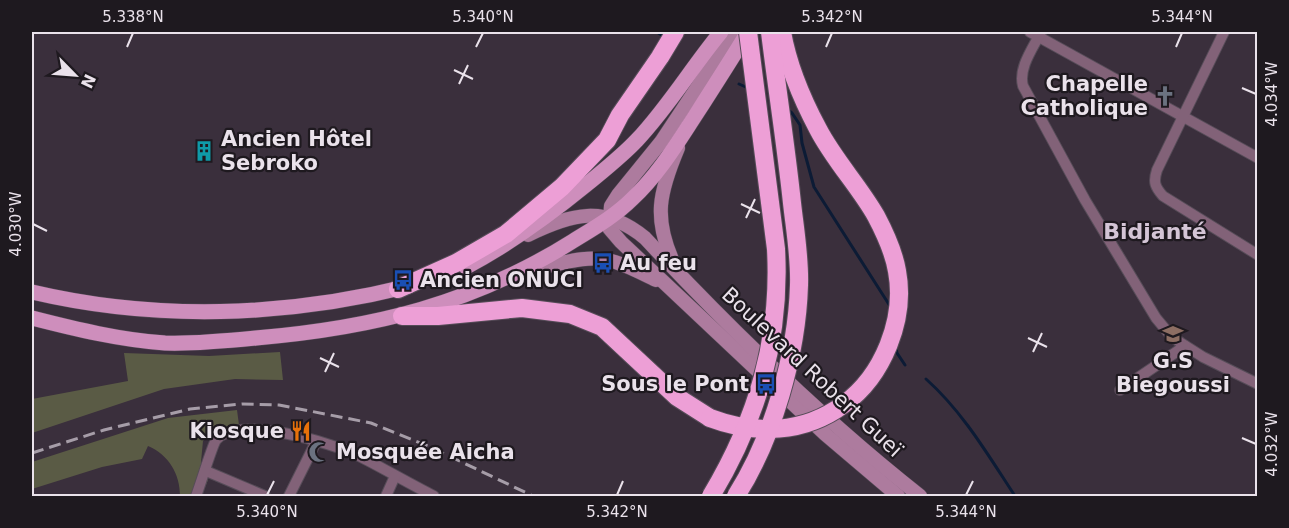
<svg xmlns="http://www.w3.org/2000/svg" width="1289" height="528" viewBox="0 0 1289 528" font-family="'DejaVu Sans',sans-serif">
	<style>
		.green { fill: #5a5b45 }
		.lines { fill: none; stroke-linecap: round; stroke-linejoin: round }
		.stream { stroke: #0c1b35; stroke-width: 3 }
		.street-casing { stroke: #564c58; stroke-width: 12 }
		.secondary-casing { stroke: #564c58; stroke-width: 15 }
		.primary-casing { stroke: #564c58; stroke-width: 16 }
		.highway-casing { stroke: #564c58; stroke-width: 20 }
		.street { stroke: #826278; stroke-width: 10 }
		.secondary { stroke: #ad7b9e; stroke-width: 14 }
		.primary { stroke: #ce8ebc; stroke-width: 15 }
		.highway { stroke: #ed9fd6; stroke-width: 18 }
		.rail { stroke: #a69da8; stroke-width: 3; stroke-dasharray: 12 6; stroke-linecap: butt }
		.highway-bridge-casing { stroke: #564c58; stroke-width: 20; stroke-linecap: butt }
		.highway-bridge { stroke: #ed9fd6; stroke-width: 18 }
		.ticks { fill: none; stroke: #eae2eb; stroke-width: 2 }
		.labels { text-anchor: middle; stroke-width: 4.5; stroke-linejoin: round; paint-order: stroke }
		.poi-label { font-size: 21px; font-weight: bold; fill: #eae2eb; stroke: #1e191f; text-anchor: start }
		.street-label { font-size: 21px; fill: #eae2eb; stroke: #1e191f }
		.neighbourhood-label { font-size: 22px; font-weight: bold; fill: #d4c5d6; stroke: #1e191f }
		.neatline { fill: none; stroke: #eae2eb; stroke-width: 2 }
		.ticks-label { font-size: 15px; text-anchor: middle; fill: #eae2eb }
	</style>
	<rect width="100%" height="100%" fill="#3a2f3c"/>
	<!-- green -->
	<g class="green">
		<path d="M 280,352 L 283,380 L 235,379 L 164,389 L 32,433 L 32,399 L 128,381 L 124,353 L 209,356 Z"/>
		<path d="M 237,410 L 239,425 L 215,428 L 203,441 L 201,462 L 208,480 L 201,496 L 180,496 C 180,474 169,455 148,446 L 142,459 L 102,467 L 32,489 L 32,462 L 168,418 Z"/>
	</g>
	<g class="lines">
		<!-- stream -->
		<g class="stream">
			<path d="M 657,32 L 666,38"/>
			<path d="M 739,84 L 748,88"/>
			<path d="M 788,110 L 792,113 L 800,125 L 802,143 L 814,187 L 890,306"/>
			<path d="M 896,348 L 897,353 L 905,365"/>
			<path d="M 926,379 C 963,412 988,455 1015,496"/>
		</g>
		<!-- street casing -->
		<g class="street-casing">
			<g id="street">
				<path d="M 1030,32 L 1258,158"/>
				<path d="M 1041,32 C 1033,48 1018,68 1023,86 L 1085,200 L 1156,318 L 1171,336 L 1181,343 L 1203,357 L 1258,384"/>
				<path d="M 1224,32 L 1157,170 C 1153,182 1155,187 1163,196 L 1258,255"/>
				<path d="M 1120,390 L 1185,346"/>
				<path d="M 206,471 L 265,496"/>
				<path d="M 196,496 C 200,486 212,446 216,440 C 237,414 331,443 357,455 C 383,468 408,483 434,496"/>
				<path d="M 289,496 L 316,442"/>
				<path d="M 386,496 L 395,476"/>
			</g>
		</g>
		<!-- secondary casing -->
		<g class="secondary-casing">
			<g id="secondary">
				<path d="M 734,32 L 661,142 L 618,195 L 611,206 L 609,228 L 621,242 L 825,434 L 898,496"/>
				<path d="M 528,235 C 571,214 604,204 645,238 C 731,330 821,418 920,496"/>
				<path d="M 674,264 C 653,218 659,193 678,148"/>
				<path d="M 524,270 C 551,268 581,254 608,260 C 625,264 641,273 656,280"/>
			</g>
		</g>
		<!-- primary casing -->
		<g class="primary-casing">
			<g id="primary">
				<path d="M 466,267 C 510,244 548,216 586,185 C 604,170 622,156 637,140 C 669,106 692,67 721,32"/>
				<path d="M 32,292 C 155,321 286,317 409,286"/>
				<path d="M 32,318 C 75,329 120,340 165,343 C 195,344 226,341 256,338 C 373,328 473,304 573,241 C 594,228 615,216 632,199 C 658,175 676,145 695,116 C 713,88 731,60 748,32"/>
			</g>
		</g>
		<!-- highway casing -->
		<g class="highway-casing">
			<g id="highway">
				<path d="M 398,289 L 456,263 L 506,234 L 562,187 L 607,140 L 620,115 L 660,57 L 675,32"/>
				<path d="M 402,316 L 438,316 L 522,308 L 570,314 L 602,327 L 677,397 L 710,418"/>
			</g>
		</g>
		<!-- street -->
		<use href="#street" class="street"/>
		<!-- secondary -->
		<use href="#secondary" class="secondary"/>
		<!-- primary -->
		<use href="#primary" class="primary"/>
		<!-- highway -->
		<use href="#highway" class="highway"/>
		<!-- rail -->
		<path class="rail" d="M 32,453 L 104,430 L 190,409 L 242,404 L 279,405 L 371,423 L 428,446 L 533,496"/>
		<!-- highway-bridge casing -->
		<g class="highway-bridge-casing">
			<g id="highway-bridge">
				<path d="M 710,418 C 755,435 804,434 844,404 C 883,376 906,319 897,271 C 894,253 885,233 876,216 C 859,186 834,160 818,129 C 802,99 788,66 782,32"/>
				<path d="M 711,496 C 757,419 781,340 776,249 L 748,32"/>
				<path d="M 736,496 C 773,438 797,354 799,285 C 800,258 795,230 792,203 C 786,146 777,89 770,32"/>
			</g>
		</g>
		<!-- highway-bridge -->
		<use href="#highway-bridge" class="highway-bridge"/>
	</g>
	<!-- ticks -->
	<path class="ticks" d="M 127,47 L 133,33M 476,47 L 483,33M 826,47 L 832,33M 1176,47 L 1182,33M 454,70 L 473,79M 459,84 L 468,65M 1242,88 L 1256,94M 741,204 L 760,213M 746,218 L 755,199M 33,224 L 47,231M 1028,338 L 1047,347M 1033,352 L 1042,333M 320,358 L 339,367M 325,372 L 334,353M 1242,438 L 1256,444M 267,495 L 274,481M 617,495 L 623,481M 966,495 L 973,481"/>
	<!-- icons -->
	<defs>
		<g id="church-bare" transform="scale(1.62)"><path d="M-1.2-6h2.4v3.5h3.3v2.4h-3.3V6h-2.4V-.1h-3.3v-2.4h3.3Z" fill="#6b7280" stroke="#1e191f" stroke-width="2.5" paint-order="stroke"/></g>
		<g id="building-bare" transform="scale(1.62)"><path d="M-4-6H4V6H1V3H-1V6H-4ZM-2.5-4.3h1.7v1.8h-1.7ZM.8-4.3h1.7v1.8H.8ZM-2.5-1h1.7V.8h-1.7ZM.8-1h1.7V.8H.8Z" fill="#0f9aa8" stroke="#1e191f" stroke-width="2.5" paint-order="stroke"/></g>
		<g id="bus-bare" transform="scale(1.62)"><path d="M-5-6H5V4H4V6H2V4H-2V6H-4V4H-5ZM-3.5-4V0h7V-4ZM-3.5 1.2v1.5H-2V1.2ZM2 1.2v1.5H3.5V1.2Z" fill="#1a4fb4" stroke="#1e191f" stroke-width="2.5" paint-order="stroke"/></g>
		<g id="school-bare" transform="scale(1.62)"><path d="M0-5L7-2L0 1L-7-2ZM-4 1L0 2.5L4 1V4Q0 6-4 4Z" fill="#8d6e63" stroke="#1e191f" stroke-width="2.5" paint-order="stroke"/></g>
		<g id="restaurant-bare" transform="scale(1.62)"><path d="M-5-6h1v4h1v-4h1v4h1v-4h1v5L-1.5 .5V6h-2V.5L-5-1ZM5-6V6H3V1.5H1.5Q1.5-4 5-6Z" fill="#e8710a" stroke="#1e191f" stroke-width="2.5" paint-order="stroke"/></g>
		<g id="mosque-bare" transform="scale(1.62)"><path d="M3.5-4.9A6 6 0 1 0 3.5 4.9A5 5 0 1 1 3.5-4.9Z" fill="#6b7280" stroke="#1e191f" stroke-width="2.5" paint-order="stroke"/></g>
	</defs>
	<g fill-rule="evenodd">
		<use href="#church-bare" x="1165" y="96"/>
		<use href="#building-bare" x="204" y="151"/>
		<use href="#bus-bare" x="603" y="263"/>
		<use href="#bus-bare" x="403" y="280"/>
		<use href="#school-bare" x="1173" y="334"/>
		<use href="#bus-bare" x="766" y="384"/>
		<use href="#restaurant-bare" x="301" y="431"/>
		<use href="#mosque-bare" x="319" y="452"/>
	</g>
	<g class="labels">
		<!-- poi labels -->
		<g class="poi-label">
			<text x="1148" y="91" text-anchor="end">Chapelle<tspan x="1148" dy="24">Catholique</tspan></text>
			<text x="221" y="146">Ancien Hôtel<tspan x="221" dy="24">Sebroko</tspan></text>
			<text x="620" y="270">Au feu</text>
			<text x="420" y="287">Ancien ONUCI</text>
			<text x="1173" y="368" text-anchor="middle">G.S<tspan x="1173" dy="24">Biegoussi</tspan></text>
			<text x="749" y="391" text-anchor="end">Sous le Pont</text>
			<text x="284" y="438" text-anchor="end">Kiosque</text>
			<text x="336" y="459">Mosquée Aicha</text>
		</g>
		<!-- street labels -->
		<g class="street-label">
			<text transform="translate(812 372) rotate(43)" y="7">Boulevard Robert Gueï</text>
		</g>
		<!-- neighbourhood labels -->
		<g class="neighbourhood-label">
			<text x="1155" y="239">Bidjanté</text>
		</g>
	</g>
	<!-- border -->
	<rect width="1289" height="528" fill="none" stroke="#1e191f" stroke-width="66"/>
	<!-- north arrow -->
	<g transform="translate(75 75) rotate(115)" stroke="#1e191f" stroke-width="4.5" paint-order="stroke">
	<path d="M0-4.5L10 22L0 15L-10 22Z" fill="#eae2eb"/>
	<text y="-9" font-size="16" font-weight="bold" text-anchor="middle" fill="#eae2eb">N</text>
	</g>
	<rect x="33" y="33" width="1223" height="462" class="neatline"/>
	<g class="ticks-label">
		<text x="133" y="22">5.338°N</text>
		<text x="483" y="22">5.340°N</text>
		<text x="832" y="22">5.342°N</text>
		<text x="1182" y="22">5.344°N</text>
		<text transform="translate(1272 94) rotate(-90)" y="5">4.034°W</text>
		<text transform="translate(16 224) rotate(-90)" y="5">4.030°W</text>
		<text transform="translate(1272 444) rotate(-90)" y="5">4.032°W</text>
		<text x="267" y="517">5.340°N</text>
		<text x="617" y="517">5.342°N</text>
		<text x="966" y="517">5.344°N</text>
	</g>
</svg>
